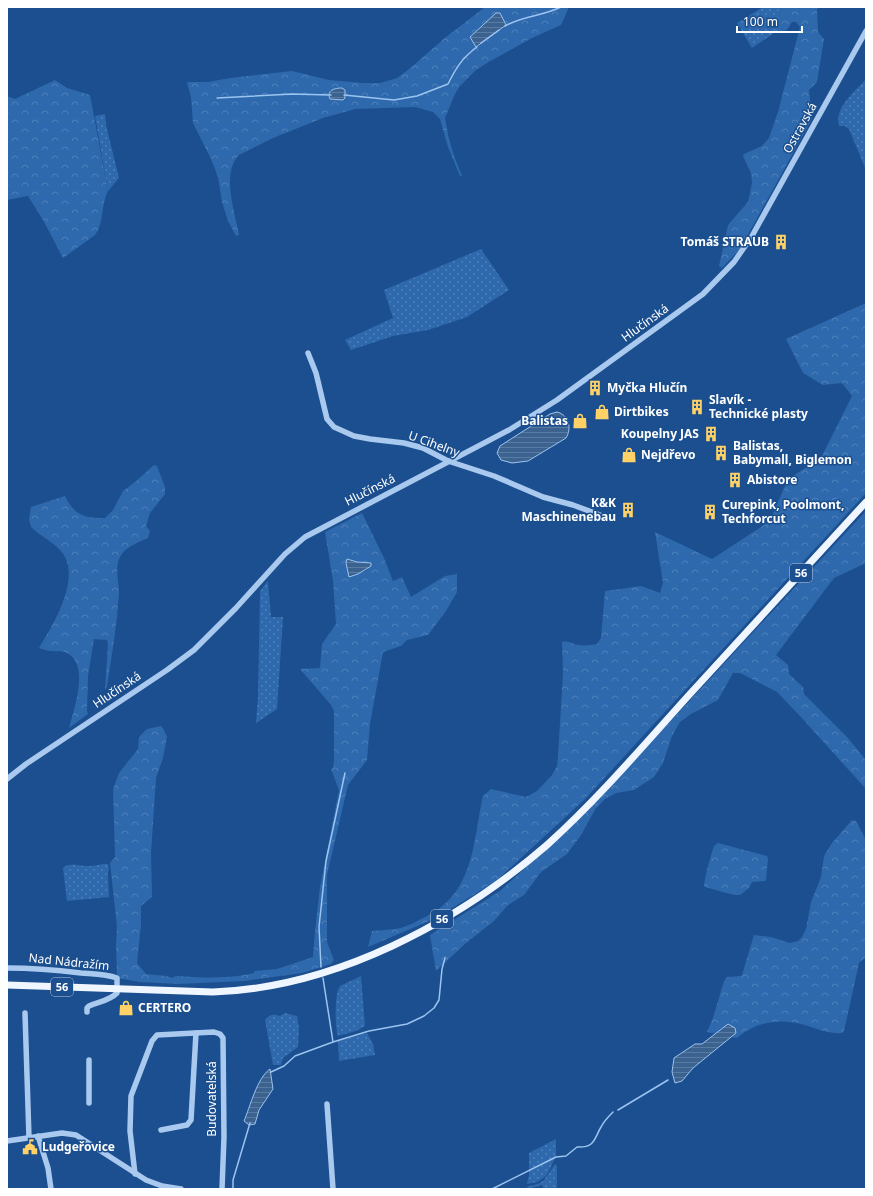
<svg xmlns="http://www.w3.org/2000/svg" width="873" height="1196" viewBox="0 0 873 1196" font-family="'Noto Sans',sans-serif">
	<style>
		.grass { fill: url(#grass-dots) }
		.forest { fill: url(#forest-crowns); fill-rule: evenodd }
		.water { fill: url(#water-rules); stroke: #9cc4f0 }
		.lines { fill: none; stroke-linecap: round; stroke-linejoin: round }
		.stream { stroke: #9cc4f0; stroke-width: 1.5 }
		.minor { stroke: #a9c9ee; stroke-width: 5.5 }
		.major { stroke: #f0f6ff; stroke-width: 7 }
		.labels { text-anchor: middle; stroke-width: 3; stroke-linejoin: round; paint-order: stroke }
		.shield { fill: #1b4f8f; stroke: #bbcadd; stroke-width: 1 }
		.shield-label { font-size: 11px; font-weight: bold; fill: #fff }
		.street-label { font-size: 12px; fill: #fff; stroke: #1b4f8f }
		.poi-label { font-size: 12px; font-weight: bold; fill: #fff; stroke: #1b4f8f; text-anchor: start }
	</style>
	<defs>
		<pattern id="grass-dots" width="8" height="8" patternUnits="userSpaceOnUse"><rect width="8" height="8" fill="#2e69ad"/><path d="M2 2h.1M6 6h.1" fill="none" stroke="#4d80b9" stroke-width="1.8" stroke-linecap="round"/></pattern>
		<pattern id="forest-crowns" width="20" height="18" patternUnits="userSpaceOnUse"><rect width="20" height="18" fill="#2e69ad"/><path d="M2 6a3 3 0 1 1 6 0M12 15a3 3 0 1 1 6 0" fill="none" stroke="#4d80b9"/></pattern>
		<pattern id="water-rules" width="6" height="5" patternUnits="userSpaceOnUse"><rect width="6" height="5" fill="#3c6290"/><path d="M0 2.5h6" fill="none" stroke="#597aa1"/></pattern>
	</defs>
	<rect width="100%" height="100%" fill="#1b4f8f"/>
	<!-- grass -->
	<g class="grass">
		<path d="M 763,7 L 782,7 L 774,33 L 752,48 L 737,23 Z"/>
		<path d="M 866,79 L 866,170 L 849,129 L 845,126 L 839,126 C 834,107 855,92 866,79 Z"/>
		<path d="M 105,114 L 106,125 L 119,178 L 108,191 L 95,116 Z"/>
		<path d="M 481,249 L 509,290 L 467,317 L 428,330 L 393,336 L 351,350 L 345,340 L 393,318 L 384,290 Z"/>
		<path d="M 268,581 L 271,617 L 283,617 L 277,709 L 256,723 L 258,696 L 260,591 Z"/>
		<path d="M 103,864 L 108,864 L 109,869 L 108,874 L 109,897 L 67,901 L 63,868 C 71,861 80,867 89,866 C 94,866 98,865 103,864 Z"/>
		<path d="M 361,976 L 365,1026 L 356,1031 L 338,1036 C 335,1027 334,994 340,986 Z"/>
		<path d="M 285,1013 L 297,1016 L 299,1028 L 298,1047 L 283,1058 L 281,1065 L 273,1065 L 265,1020 C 270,1014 273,1014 280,1016 Z"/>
		<path d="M 367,1033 L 373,1044 L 375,1055 L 339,1061 L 338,1041 Z"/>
		<path d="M 556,1139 L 556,1156 L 549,1171 L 546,1176 L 537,1182 L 527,1184 L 529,1175 L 529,1153 Z"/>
		<path d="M 555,1164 L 557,1166 L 557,1189 L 544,1189 L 542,1185 L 527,1189 L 527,1187 L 540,1183 L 544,1180 Z"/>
	</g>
	<!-- forest -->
	<g class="forest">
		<path d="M 485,7 L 569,7 L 561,25 L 532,38 L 487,63 L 476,70 L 460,86 L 455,94 L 445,118 L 448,135 L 453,153 L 462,176 L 460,176 L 448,147 L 440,119 L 433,112 L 415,107 L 355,109 L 323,118 L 273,138 L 239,155 C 221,173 235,213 239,235 L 236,236 L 228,221 L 222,202 L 218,177 L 211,159 L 193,123 L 191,97 L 187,82 L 208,82 L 230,78 L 292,71 L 329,80 L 363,83 L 380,83 L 387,81 L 397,78 L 408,70 L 446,37 ZM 496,13 L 500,13 L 506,25 L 490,36 L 477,47 L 470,37 Z"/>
		<path d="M 782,7 L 819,7 L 817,10 L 818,32 L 824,39 L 817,82 L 809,90 L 812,119 L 740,249 L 722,268 L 719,266 L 728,225 L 748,202 L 752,183 L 751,173 L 743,156 L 744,154 L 762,146 L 769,138 L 778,112 L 800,27 L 796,22 L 792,22 L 787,30 L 774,33 Z"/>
		<path d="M 55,80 L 67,88 L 90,95 L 108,191 C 101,204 104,224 95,235 L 63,258 L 43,220 L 28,196 L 7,200 L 7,96 L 15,99 Z"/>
		<path d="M 866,303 L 866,493 L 585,799 L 496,881 L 436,918 L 368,947 L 372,931 C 380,930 388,930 396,929 C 408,927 417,921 427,916 C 473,893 473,845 482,800 L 483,796 L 491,789 L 526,797 L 537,791 L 552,775 L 557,766 L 558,756 L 563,673 L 562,642 C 569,640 572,644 578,645 C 584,646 592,645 597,644 L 601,638 L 605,591 L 641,586 L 660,593 L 663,583 L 655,532 L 712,559 L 770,521 L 788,479 L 821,458 L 852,396 L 842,383 L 823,385 L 803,373 L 786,339 Z"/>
		<path d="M 154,465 L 157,466 L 165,487 L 165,494 L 150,513 L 146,526 L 150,531 L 148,538 C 137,543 124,547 119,559 C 115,569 119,583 119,593 C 117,624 112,655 107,686 L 105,690 L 108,644 L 107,640 L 94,639 L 88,676 L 87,711 L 88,714 L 69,728 C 74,709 89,668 69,654 C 63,650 57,652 51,651 C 47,651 43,649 39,648 C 53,625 84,575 60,550 C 52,541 40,536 31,527 L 29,519 L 31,507 L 65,496 C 75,516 84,518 105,518 L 113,510 L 123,491 L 135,482 Z"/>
		<path d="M 866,511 L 866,563 L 834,578 L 776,655 L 788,665 L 789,674 L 803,687 L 804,694 L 847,737 L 866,760 L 866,789 L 800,716 L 777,692 L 740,673 L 733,673 L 718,700 L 691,714 L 680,722 L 672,736 L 663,763 L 654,777 L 634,790 L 616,793 L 605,799 L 596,808 L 581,835 L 567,854 L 541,872 L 524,895 L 508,905 L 494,921 L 466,943 L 436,971 L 430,935 L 500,891 L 585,813 Z"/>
		<path d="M 362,513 L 384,558 L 393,581 L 402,577 L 411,597 L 445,576 L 457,574 L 457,592 L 446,611 L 428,635 L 407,640 L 401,646 L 383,652 L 370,724 L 367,760 L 348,785 L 327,875 L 327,942 L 334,960 L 331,964 L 302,973 L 244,981 L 178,984 L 140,982 L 117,978 L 116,945 L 117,927 L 110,863 L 115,857 L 113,789 L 119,773 L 138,749 L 139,737 L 147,729 L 161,726 L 164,730 L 167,737 L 163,758 L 156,778 L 151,853 L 152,897 L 141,906 L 141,925 L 137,963 L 146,974 L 166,976 L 173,978 L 173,977 L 177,976 C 202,978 229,979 254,973 L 254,971 L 277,969 L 313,957 L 315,931 L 320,887 L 339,790 L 331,769 L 333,768 L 334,760 L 334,711 L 331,705 L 300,669 L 320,668 L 322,644 L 336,624 L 333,581 L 325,532 ZM 347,559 L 357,562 L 371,563 L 367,570 L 349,577 Z"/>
		<path d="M 852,820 L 856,821 L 866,840 L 866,957 L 859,963 L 844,1031 L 842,1033 C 829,1034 817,1029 805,1025 C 780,1018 757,1021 737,1038 L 707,1032 L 713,1018 L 724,981 L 727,977 L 741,976 L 742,975 L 754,935 L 771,937 L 790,943 L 798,941 L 802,937 L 806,929 L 811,902 L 821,877 L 824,856 L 832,843 Z"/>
		<path d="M 718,843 L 767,856 L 768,859 L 766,880 L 765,881 L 752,882 L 749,888 L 740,895 L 730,894 L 705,887 L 704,885 C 706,871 710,859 714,846 Z"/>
	</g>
	<!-- water -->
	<g class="water">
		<path d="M 496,13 L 500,13 L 506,25 L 476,47 L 470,37 Z"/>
		<path d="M 342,88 L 345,90 L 345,98 L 343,100 L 330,99 C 326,90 335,88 342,88 Z"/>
		<path d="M 557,412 C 569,415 572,428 566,438 L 528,461 L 512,463 L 501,460 L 497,453 L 500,446 L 550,414 Z"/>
		<path d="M 347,559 L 357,562 L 371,563 L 371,566 L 358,574 L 349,577 L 346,563 Z"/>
		<path d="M 728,1024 L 735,1028 L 736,1033 L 693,1068 L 682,1081 L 675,1083 L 672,1072 L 674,1058 L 695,1044 L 702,1044 Z"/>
		<path d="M 270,1069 L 273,1089 L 259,1110 L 255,1124 L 249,1125 L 244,1121 C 250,1107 257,1078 270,1069 Z"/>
	</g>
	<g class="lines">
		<!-- stream -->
		<g class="stream">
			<path d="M 505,26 C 522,16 543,16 561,7"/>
			<path d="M 481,43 L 499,30"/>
			<path d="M 344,95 L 394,100 L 417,96 L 448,84 C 456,68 462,58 477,47"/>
			<path d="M 217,98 L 292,94 L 331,95"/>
			<path d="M 321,967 L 319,927 L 326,861 L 345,773"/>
			<path d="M 323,978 L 333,1042"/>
			<path d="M 271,1072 L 284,1066 L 295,1056 L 333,1042 L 369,1031 L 407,1024 L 424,1016 L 434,1008 L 439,1000 L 442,969 L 445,958"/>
			<path d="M 618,1110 L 668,1080"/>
			<path d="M 233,1189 L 233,1180 L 250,1123"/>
			<path d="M 492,1189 L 556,1157 L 566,1156 L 577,1147 C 595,1148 594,1139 601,1127 C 604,1121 609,1116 613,1112"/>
		</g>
		<!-- minor -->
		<g class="minor">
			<path d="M 308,353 L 316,373 L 327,419 L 334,427 L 354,436 L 370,439 L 404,443 L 423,448 L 448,461 L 494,476 L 543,497 L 573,505 L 600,515"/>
			<path d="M 7,779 L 26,764 L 167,670 L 194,650 L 236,608 L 285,554 L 305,537 L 509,430 L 557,400 L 703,294 L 734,262 L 752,236 L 866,31"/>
			<path d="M 7,968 C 32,968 56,970 81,973 C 93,974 106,974 117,978 L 117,993 C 109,1001 100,1001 89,1006 L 87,1008 L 87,1012"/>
			<path d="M 25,1013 L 29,1138"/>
			<path d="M 89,1103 L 89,1060"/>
			<path d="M 327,1104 L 333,1189"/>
			<path d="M 161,1130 L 187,1125 L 191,1120 L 196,1033"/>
			<path d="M 38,1136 L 48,1168 L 51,1189"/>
			<path d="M 7,1141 L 62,1133 L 76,1135 L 146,1180 L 162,1186 L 181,1189"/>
			<path d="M 135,1174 L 130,1131 L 131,1096 L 152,1041 L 157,1035 L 214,1032 L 220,1034 L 223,1038 L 224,1137 L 222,1189"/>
		</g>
		<!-- major -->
		<path class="major" d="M 7,985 L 213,992 C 334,988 457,923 547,845 C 598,799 643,746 689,695 C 748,630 807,566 866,502"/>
	</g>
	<!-- icons -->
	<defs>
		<g id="building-bare" transform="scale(1.2)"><path d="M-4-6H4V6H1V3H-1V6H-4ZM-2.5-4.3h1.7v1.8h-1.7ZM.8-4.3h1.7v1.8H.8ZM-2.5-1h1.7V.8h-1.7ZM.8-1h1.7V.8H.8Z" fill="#ffd166" stroke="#1b4f8f" stroke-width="2.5" paint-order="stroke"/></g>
		<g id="shop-bare" transform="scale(1.2)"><path d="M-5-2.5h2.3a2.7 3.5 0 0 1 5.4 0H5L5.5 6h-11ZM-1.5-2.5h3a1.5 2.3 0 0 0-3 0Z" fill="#ffd166" stroke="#1b4f8f" stroke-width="2.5" paint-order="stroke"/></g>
		<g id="civic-bare" transform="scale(1.2)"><path d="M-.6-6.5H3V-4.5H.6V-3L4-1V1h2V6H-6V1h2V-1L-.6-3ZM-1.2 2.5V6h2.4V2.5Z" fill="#ffd166" stroke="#1b4f8f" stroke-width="2.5" paint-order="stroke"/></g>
	</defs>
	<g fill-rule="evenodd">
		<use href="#building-bare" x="781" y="242"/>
		<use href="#building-bare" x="595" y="388"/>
		<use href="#building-bare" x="697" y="407"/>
		<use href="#shop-bare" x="602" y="412"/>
		<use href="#shop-bare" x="580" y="421"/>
		<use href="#building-bare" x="711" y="434"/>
		<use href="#building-bare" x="721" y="453"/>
		<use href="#shop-bare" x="629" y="455"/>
		<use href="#building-bare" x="735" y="480"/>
		<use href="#building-bare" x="628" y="510"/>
		<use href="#building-bare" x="710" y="512"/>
		<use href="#shop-bare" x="126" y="1008"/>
		<use href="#civic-bare" x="30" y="1147"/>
	</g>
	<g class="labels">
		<!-- shield labels -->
		<g class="shield">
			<rect x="790" y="564" width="22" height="18" rx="3"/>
			<rect x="431" y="910" width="22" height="18" rx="3"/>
			<rect x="51" y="978" width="22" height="18" rx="3"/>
		</g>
		<g class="shield-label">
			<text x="801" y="577">56</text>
			<text x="442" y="923">56</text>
			<text x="62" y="991">56</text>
		</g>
		<!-- street labels -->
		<g class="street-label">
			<text transform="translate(800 128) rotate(-61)" y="4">Ostravská</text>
			<text transform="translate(645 323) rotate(-36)" y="4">Hlučínská</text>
			<text transform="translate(434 444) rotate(20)" y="4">U Cihelny</text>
			<text transform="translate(370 490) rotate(-27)" y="4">Hlučínská</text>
			<text transform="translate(117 690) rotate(-34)" y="4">Hlučínská</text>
			<text transform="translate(69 962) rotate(6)" y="4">Nad Nádražím</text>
			<text transform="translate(212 1099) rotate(-90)" y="4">Budovatelská</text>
		</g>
		<!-- poi labels -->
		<g class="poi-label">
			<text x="769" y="246" text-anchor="end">Tomáš STRAUB</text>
			<text x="607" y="392">Myčka Hlučín</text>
			<text x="709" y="404">Slavík -<tspan x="709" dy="14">Technické plasty</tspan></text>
			<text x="614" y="416">Dirtbikes</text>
			<text x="568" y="425" text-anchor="end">Balistas</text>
			<text x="699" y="438" text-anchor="end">Koupelny JAS</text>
			<text x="733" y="450">Balistas,<tspan x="733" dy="14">Babymall, Biglemon</tspan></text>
			<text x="641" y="459">Nejdřevo</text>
			<text x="747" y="484">Abistore</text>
			<text x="616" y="507" text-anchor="end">K&amp;K<tspan x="616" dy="14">Maschinenebau</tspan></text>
			<text x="722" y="509">Curepink, Poolmont,<tspan x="722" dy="14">Techforcut</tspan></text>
			<text x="138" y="1012">CERTERO</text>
			<text x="42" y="1151">Ludgeřovice</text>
		</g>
	</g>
	<!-- border -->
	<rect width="873" height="1196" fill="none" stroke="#ffffff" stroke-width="16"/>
	<!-- scale -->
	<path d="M737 26v6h65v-6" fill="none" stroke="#ffffff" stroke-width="2"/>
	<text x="743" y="26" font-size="12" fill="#ffffff" stroke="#1b4f8f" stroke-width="3" paint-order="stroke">100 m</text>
</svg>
